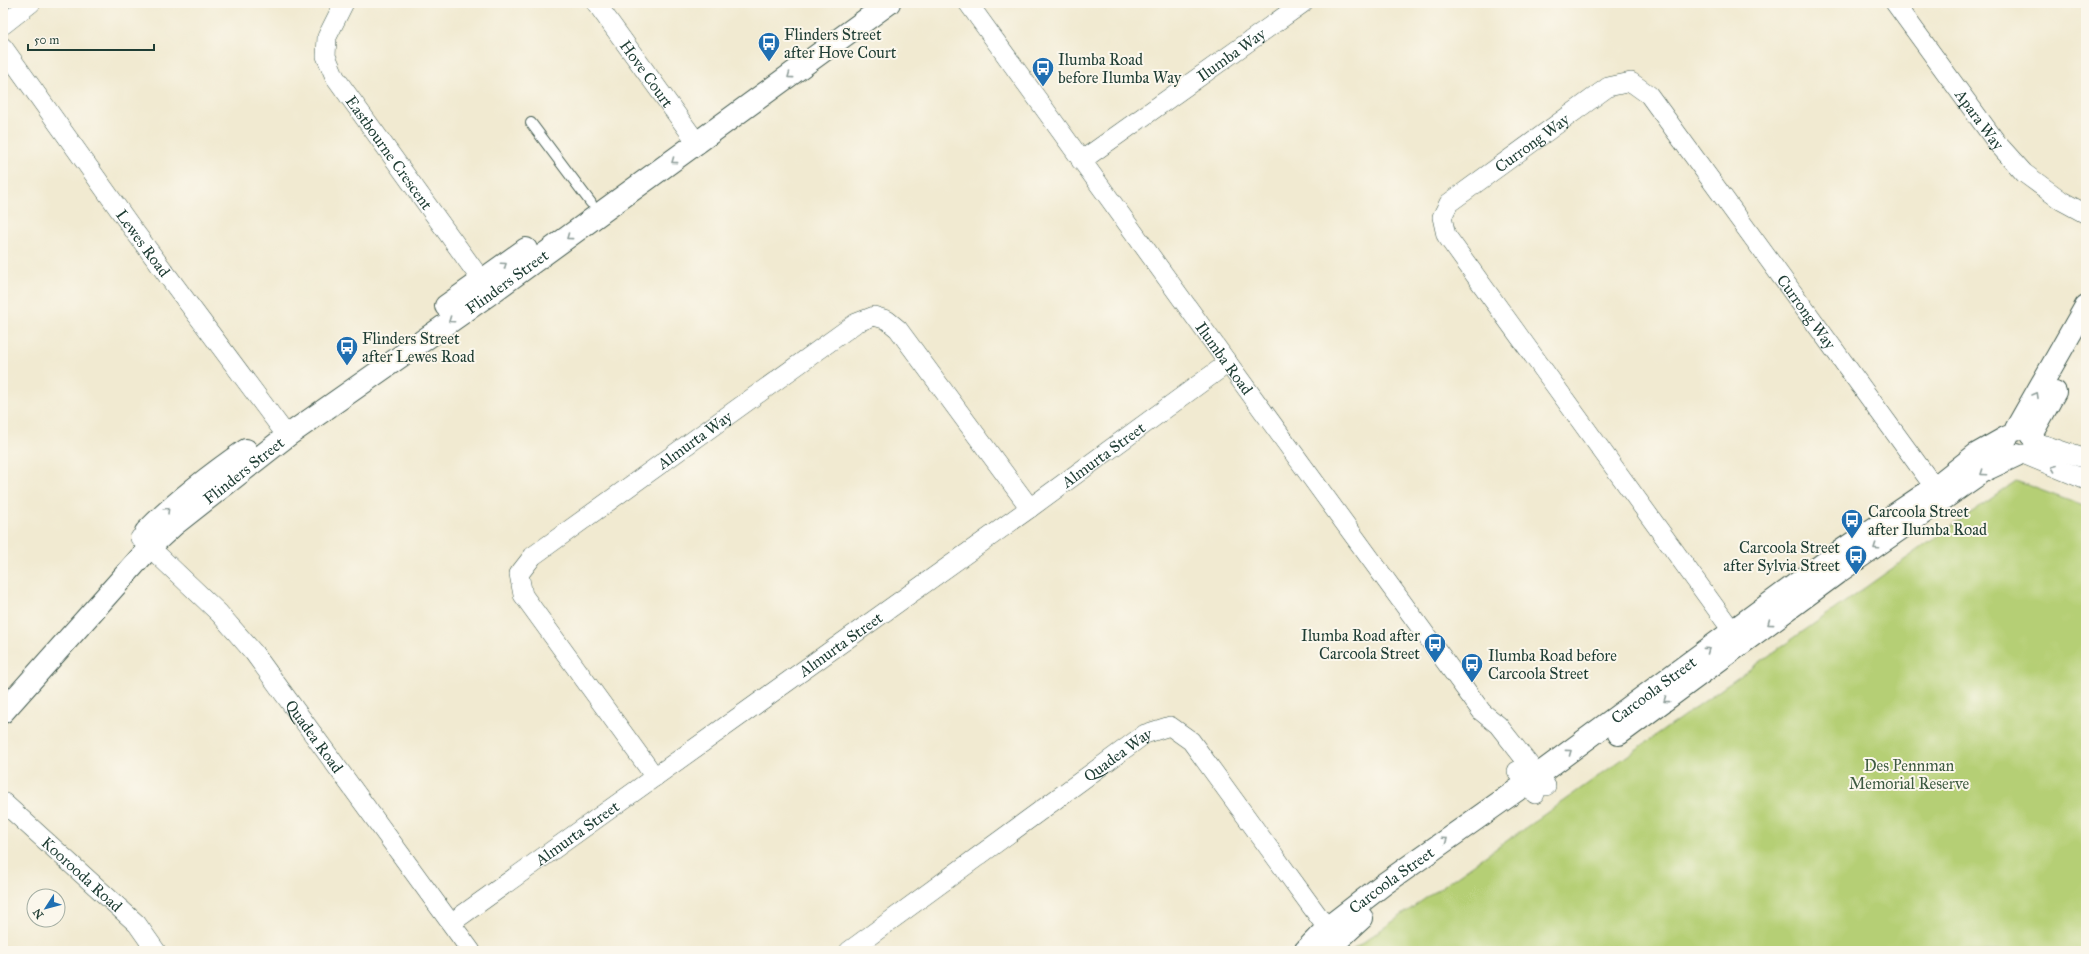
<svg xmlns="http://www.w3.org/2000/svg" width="2089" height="954" viewBox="0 0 2089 954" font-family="'IM FELL Great Primer',serif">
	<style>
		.green { fill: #b5cf75; stroke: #6a8654 }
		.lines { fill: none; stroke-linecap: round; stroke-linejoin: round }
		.service-casing { stroke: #3e574c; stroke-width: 12 }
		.minor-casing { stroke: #3e574c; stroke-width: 20 }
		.tertiary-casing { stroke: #3e574c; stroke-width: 24 }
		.secondary-casing { stroke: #3e574c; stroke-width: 24 }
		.service { stroke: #fff; stroke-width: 10 }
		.minor { stroke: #fff; stroke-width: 19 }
		.tertiary { stroke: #fff; stroke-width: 22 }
		.secondary { stroke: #fff; stroke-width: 22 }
		.oneway { stroke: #8f9e9a }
		.labels { text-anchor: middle; stroke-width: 4; stroke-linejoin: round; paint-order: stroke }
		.poi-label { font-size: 16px; fill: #1f3d34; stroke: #fbf7ec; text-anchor: start }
		.street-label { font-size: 16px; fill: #1f3d34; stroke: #fbf7ec }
		.park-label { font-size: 16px; fill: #3d5a41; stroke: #fbf7ec }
	</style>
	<rect width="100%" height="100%" fill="#fbf7ec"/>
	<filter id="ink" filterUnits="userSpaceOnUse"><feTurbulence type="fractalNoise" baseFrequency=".025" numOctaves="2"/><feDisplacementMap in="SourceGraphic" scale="8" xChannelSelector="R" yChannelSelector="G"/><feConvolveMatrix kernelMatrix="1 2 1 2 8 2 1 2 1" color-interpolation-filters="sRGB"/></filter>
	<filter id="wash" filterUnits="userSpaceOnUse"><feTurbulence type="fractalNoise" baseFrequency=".012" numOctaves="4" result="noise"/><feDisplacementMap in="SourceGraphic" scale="16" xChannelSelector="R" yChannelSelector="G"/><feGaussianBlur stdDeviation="0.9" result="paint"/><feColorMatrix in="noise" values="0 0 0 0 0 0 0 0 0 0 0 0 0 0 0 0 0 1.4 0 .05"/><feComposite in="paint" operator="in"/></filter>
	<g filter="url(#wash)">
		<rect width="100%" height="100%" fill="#f1ead1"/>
		<!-- green -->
		<path class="green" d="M 2016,481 L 2086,507 L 2086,951 L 1351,951 Z"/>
	</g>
	<g filter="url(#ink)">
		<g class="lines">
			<!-- service casing -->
			<g class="service-casing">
				<path id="service" d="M 531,123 L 591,203"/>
			</g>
			<!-- minor casing -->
			<g class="minor-casing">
				<g id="minor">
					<path id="s1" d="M 344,3 L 327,37 L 326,56 L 335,77 L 490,292"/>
					<path id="s2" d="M 596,3 L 698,144"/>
					<path id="s3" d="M 968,3 L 1228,363 L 1482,712 L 1498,725 L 1546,786"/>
					<path id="s4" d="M 1895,3 L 1997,143 L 2024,173 L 2062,201 L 2086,214"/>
					<path d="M 3,25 L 31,3"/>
					<path id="s5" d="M 3,47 L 135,232 L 287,436"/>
					<path id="s6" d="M 1081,161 L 1303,3"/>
					<path d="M 2033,441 L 2086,459"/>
					<path d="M 2023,454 L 2086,480"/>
					<path id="s7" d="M 140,538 L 219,613 L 254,653 L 471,951"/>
					<path id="s8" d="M 1741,643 L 1446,235 L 1442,217 L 1449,203 L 1608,87 L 1631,82 L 1649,95 L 1943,499"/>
					<path d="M 1517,771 L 1535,794"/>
					<path id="s9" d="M 655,777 L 523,595 L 519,574 L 533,556 L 856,323 L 874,316 L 887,320 L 898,329 L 1030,508"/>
					<path id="s10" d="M 3,802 L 137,924 L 156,951"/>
					<path id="s11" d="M 451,923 L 1030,508 L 1228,363"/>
					<path id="s12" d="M 849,951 L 1145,734 L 1170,726 L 1191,741 L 1335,939"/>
				</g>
			</g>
			<!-- tertiary casing -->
			<g class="tertiary-casing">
				<g id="tertiary">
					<path d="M 2016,429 L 2086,306"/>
					<path d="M 2031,435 L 2055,392"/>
					<path d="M 1619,734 L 1837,573 L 1985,470 L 2017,455"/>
					<path id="s13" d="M 1305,951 L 1327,928 L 1384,884 L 1527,783 L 1838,553 L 1934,488 L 1977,454 L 2007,437"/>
					<path d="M 1326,951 L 1362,918"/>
				</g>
			</g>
			<!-- secondary casing -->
			<g class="secondary-casing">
				<g id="secondary">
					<path d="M 446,306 L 526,249"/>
					<path d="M 146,532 C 177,500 210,475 246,450"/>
					<path id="s14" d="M 3,712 L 150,547 L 175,524 L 287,436 L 491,293 L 889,3"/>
				</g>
			</g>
			<!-- service -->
			<use href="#service" class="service"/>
			<!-- minor -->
			<use href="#minor" class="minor"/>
			<!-- tertiary -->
			<use href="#tertiary" class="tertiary"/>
			<!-- secondary -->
			<use href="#secondary" class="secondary"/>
		</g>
		<!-- one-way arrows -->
		<defs><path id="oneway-chevron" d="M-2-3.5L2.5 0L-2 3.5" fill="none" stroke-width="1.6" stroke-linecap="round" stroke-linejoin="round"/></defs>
		<g class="oneway">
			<use href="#oneway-chevron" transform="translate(790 76) rotate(144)"/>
			<use href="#oneway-chevron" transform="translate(674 161) rotate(144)"/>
			<use href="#oneway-chevron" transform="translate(569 237) rotate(144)"/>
			<use href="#oneway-chevron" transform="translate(504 265) rotate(-35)"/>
			<use href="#oneway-chevron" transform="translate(451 320) rotate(145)"/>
			<use href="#oneway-chevron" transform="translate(2036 395) rotate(-60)"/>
			<use href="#oneway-chevron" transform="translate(2054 468) rotate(-159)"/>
			<use href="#oneway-chevron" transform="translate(1983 473) rotate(146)"/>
			<use href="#oneway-chevron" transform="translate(167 510) rotate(-45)"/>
			<use href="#oneway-chevron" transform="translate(1876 547) rotate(146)"/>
			<use href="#oneway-chevron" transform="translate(1770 623) rotate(143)"/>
			<use href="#oneway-chevron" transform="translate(1707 650) rotate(-36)"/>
			<use href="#oneway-chevron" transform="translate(1666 700) rotate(144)"/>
			<use href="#oneway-chevron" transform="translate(1569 752) rotate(-36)"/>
			<use href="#oneway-chevron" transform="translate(1445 840) rotate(-35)"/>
		</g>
	</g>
	<!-- icons -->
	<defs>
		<g id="bus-pin" transform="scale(1.15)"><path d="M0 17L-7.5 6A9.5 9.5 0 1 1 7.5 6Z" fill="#1f6fb2" stroke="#fbf7ec"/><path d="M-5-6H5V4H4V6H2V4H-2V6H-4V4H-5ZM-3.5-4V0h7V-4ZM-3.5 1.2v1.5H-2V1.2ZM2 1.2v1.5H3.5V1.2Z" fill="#fff"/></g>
	</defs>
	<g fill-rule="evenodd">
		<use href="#bus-pin" x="769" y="43"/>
		<use href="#bus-pin" x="1043" y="68"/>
		<use href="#bus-pin" x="347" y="347"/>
		<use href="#bus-pin" x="1852" y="520"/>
		<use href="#bus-pin" x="1856" y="556"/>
		<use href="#bus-pin" x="1435" y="644"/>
		<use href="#bus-pin" x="1472" y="664"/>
	</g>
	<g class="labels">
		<!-- poi labels -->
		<g class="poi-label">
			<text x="784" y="40">Flinders Street<tspan x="784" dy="18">after Hove Court</tspan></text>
			<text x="1058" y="65">Ilumba Road<tspan x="1058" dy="18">before Ilumba Way</tspan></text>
			<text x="362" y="344">Flinders Street<tspan x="362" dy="18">after Lewes Road</tspan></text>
			<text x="1868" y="517">Carcoola Street<tspan x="1868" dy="18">after Ilumba Road</tspan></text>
			<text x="1840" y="553" text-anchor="end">Carcoola Street<tspan x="1840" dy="18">after Sylvia Street</tspan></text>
			<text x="1420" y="641" text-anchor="end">Ilumba Road after<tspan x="1420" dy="18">Carcoola Street</tspan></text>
			<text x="1488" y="661">Ilumba Road before<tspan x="1488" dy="18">Carcoola Street</tspan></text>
		</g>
		<!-- street labels -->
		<g class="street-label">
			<text dy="6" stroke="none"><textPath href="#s6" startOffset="184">Ilumba Way</textPath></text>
			<text dy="6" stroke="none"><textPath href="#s2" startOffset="87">Hove Court</textPath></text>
			<text dy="6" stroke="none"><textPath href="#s4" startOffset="144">Apara Way</textPath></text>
			<text dy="6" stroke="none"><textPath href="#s8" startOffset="640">Currong Way</textPath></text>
			<text dy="6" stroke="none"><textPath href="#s1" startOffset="173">Eastbourne Crescent</textPath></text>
			<text dy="6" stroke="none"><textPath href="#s5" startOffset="241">Lewes Road</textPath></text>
			<text dy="6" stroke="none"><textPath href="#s14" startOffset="666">Flinders Street</textPath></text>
			<text dy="6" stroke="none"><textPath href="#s8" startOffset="1048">Currong Way</textPath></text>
			<text dy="6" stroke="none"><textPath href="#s3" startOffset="438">Ilumba Road</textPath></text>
			<text dy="6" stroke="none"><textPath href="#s9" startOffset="468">Almurta Way</textPath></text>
			<text dy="6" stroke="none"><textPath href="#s11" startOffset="803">Almurta Street</textPath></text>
			<text dy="6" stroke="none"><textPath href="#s14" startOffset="342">Flinders Street</textPath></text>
			<text dy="6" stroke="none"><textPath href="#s11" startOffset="479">Almurta Street</textPath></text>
			<text dy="6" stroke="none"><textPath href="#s13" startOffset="436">Carcoola Street</textPath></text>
			<text dy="6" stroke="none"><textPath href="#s7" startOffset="265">Quadea Road</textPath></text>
			<text dy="6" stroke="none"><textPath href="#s12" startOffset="333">Quadea Way</textPath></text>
			<text dy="6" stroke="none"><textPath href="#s11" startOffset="155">Almurta Street</textPath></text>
			<text dy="6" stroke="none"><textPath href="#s10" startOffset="107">Koorooda Road</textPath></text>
			<text dy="6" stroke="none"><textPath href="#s13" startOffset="112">Carcoola Street</textPath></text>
		</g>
		<!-- park labels -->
		<g class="park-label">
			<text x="1909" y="771">Des Pennman<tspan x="1909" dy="18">Memorial Reserve</tspan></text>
		</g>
	</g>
	<!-- margin -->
	<rect width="2089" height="954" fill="none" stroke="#fbf7ec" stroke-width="16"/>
	<!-- north arrow -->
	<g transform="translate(46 908) rotate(234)"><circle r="19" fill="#fbf7ec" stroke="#a3ada2"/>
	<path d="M0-3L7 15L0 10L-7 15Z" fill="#1f6fb2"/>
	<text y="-6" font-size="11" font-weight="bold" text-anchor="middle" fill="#1f3d34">N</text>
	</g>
	<!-- scale -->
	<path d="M28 44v6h126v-6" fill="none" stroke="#1f3d34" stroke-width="2"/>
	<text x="34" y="44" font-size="12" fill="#1f3d34" stroke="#fbf7ec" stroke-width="3" paint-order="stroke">50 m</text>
</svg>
